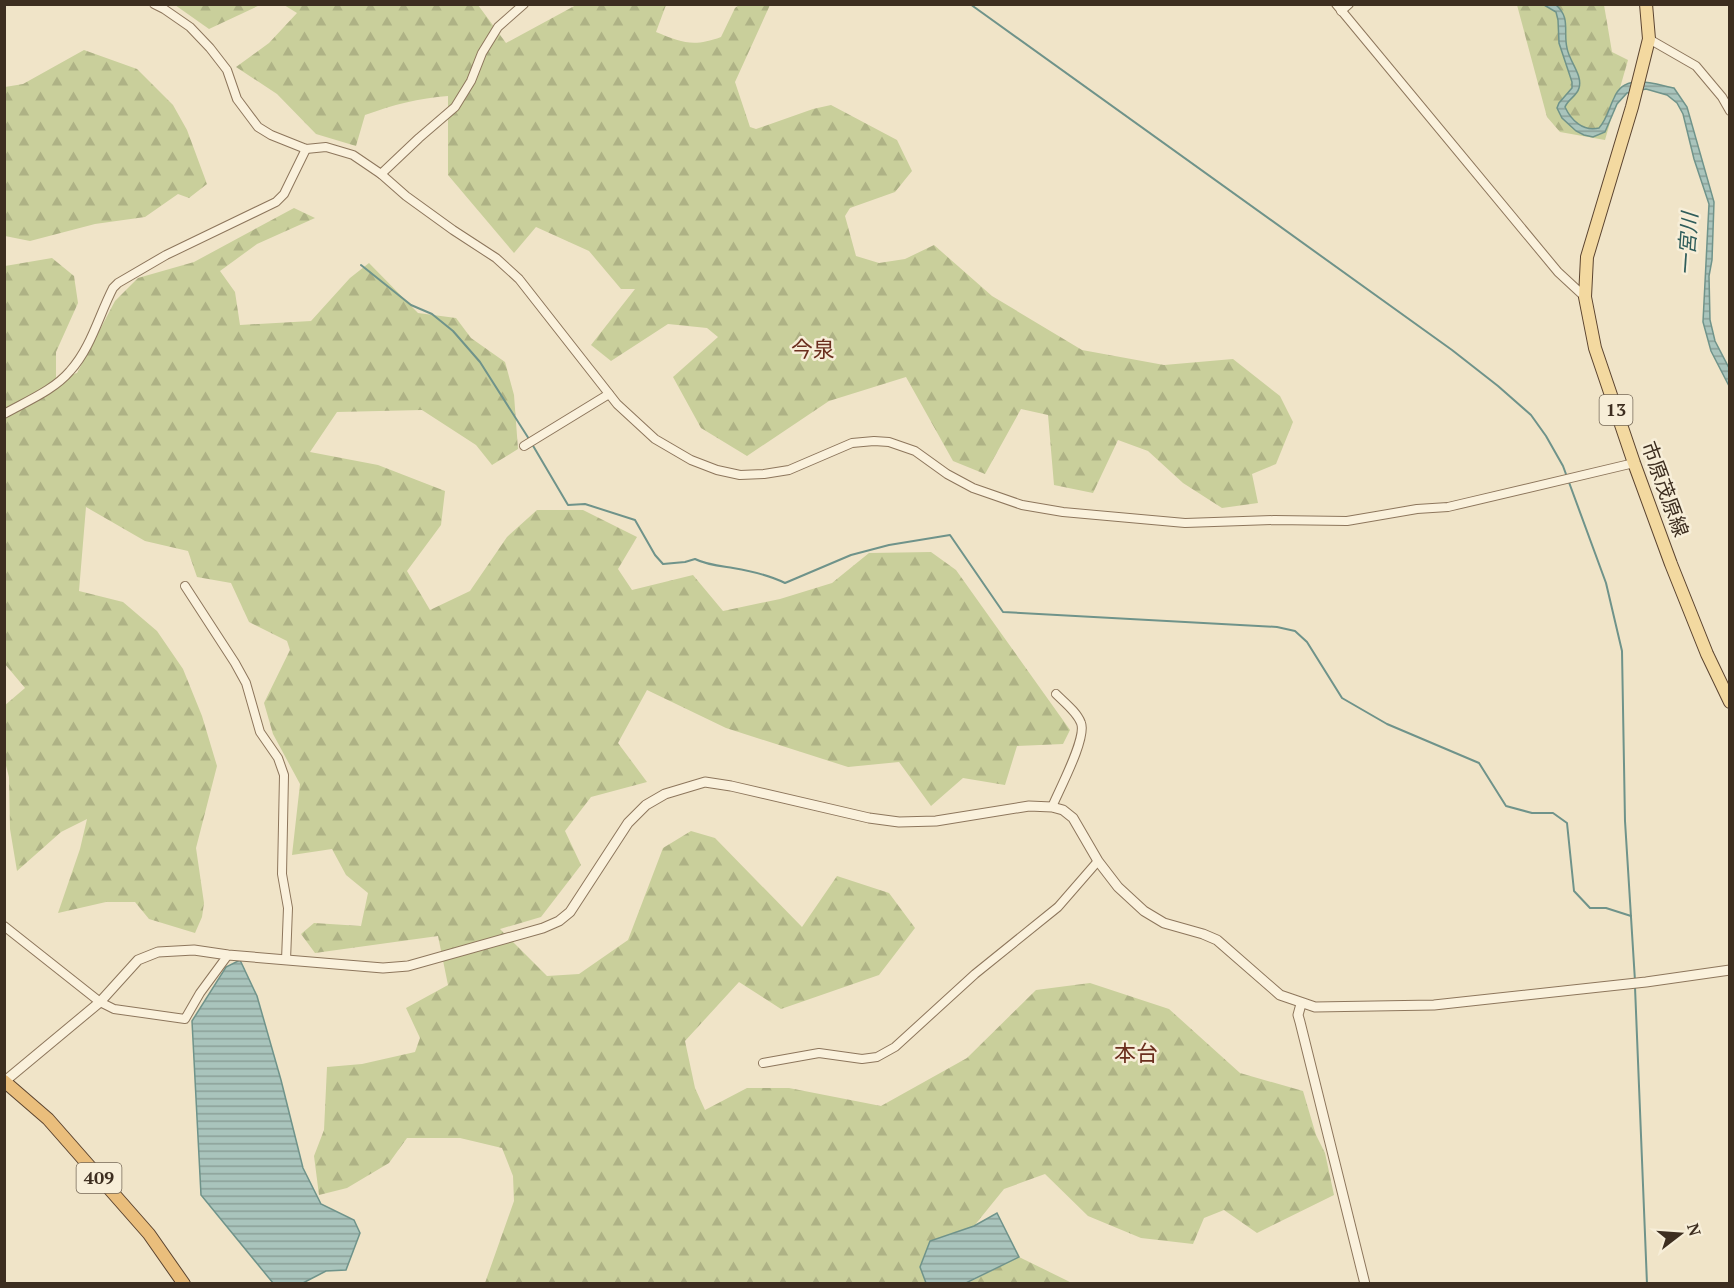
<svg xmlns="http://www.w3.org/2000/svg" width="1734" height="1288" viewBox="0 0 1734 1288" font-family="'PT Serif','Noto Sans JP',serif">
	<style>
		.forest { fill: url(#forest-firs) }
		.water { fill: url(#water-rules); stroke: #6f938a; stroke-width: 1.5 }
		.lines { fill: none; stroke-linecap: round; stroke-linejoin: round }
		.stream { stroke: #6f938a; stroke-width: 2 }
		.minor-casing { stroke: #8d765c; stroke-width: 10 }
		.tertiary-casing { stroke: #8d765c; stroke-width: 11 }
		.primary-casing { stroke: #5b4430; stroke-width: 14 }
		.trunk-casing { stroke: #5b4430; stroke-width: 14 }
		.minor { stroke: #faf1dc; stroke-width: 8 }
		.tertiary { stroke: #faf1dc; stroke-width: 9 }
		.primary { stroke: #f3d9a0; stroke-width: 12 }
		.trunk { stroke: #eabe7c; stroke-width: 12 }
		.labels { text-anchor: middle; stroke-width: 5; stroke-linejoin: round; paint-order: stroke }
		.shield { fill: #f7eed8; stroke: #756857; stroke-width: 1.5 }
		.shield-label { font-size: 18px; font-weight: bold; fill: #3d2e20 }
		.street-label { font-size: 20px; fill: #3d2e20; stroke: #f7eed8 }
		.water-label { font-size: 21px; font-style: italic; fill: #2f5d5a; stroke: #f7eed8 }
		.quarter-label { font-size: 22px; fill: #6b2e1e; stroke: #f7eed8 }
	</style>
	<defs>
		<pattern id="forest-firs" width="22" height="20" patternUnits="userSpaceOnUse" patternTransform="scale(1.5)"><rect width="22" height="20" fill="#c9cf9b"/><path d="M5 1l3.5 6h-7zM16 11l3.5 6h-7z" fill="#aeb285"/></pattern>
		<pattern id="water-rules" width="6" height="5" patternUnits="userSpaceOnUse" patternTransform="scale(1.5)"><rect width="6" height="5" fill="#a9c4bc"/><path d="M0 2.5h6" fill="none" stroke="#8ba098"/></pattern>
	</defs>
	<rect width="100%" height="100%" fill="#f0e4c8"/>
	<!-- forest -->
	<g class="forest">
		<path d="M 578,4 L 666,5 L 656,32 C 682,43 694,47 721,37 L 735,8 L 739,5 L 770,5 L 735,82 L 750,127 L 756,129 L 813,109 L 831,105 L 897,140 L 912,171 L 895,192 L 850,208 L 845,216 L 856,256 L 879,263 L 905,259 L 934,245 L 992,296 L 1082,350 L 1164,365 L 1233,359 L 1280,396 L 1293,422 L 1276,464 L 1252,474 L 1258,503 L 1222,508 L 1183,483 L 1148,451 L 1118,440 L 1093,493 L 1054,485 L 1048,415 L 1021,409 L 985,474 L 953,461 L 906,377 L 829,401 L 747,456 L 701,428 L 673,377 L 718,337 L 707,328 L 668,324 L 611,361 L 591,345 L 635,289 L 621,289 L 589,251 L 536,227 L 514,253 L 448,175 L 448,96 C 419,98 393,105 365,115 L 356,146 L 316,134 L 277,94 L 236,67 L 269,43 L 297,13 L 284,5 L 478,5 L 506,43 Z"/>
		<path d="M 175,5 L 260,5 L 209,29 Z"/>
		<path d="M 1517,5 L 1604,5 L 1612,52 L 1628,60 L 1605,140 L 1560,132 L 1547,117 Z"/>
		<path d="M 84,50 L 137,69 L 173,105 L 187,130 L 207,184 L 189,198 L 178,194 L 145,217 L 95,224 L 30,241 L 5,236 L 5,87 L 23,84 Z"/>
		<path d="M 294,208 L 315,218 L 257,244 L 220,271 L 235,292 L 240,325 L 311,321 L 350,278 L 369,263 L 418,313 L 456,318 L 471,338 L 505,362 L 514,395 L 518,449 L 492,465 L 476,445 L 422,410 L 337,412 L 310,452 L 378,465 L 445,491 L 441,525 L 407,571 L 430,610 L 470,591 L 507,537 L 537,510 L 583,510 L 637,537 L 618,569 L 632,590 L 693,575 L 723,611 L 780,599 L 832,583 L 869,553 L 931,552 L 956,570 L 1070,730 L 1063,744 L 1017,746 L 1005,785 L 963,778 L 931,806 L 899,762 L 848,767 L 726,728 L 647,690 L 618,743 L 647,782 L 591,797 L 565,831 L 581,865 L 541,917 L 500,929 L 547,976 L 579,974 L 628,940 L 663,848 L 691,831 L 715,838 L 802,927 L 837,876 L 889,893 L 915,928 L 879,975 L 781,1009 L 739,982 L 685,1041 L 695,1088 L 705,1110 L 747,1088 L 789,1088 L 881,1106 L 967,1058 L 1036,990 L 1090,983 L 1169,1009 L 1240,1073 L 1303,1091 L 1316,1135 L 1325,1153 L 1334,1195 L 1257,1233 L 1224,1210 L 1204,1218 L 1193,1244 L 1141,1238 L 1088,1216 L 1045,1174 L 1004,1189 L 974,1226 L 930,1241 L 920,1267 L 926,1283 L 485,1283 L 514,1201 L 513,1176 L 502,1148 L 460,1138 L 407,1138 L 389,1163 L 347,1188 L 319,1195 L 314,1156 L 324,1130 L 327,1067 L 362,1064 L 415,1052 L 420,1038 L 406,1008 L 448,985 L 438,936 L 315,953 L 301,934 L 314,923 L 361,926 L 368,893 L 346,875 L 332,849 L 292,855 L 300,784 L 273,734 L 264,703 L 290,650 L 287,641 L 249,622 L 231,583 L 197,577 L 188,551 L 145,541 L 86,507 L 79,591 L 123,602 L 157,631 L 183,669 L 202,716 L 217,766 L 196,848 L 204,903 L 202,917 L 195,933 L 149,919 L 135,902 L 106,902 L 58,913 L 80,849 L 87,819 L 61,832 L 17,871 L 10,829 L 9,777 L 5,762 L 4,706 L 25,688 L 4,663 L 5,266 L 52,258 L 74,276 L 78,303 L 56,352 L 56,378 L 77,373 L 115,301 L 138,278 L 194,262 Z"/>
		<path d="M 1019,1257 L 1072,1283 L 966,1284 Z"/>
	</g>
	<!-- water -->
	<g class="water">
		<path d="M 1544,5 L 1556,5 C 1571,18 1563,31 1567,48 C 1569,61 1583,75 1579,88 C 1577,96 1568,99 1565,107 C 1571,120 1583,132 1599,128 C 1607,119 1609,108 1614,98 C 1624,72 1654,84 1674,88 L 1687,107 L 1714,202 L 1712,260 L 1709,276 L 1710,320 L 1715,341 L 1729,368 L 1729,386 L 1711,351 L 1703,322 L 1709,204 L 1694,159 L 1683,114 L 1677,103 L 1667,95 L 1646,89 L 1627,93 L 1617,104 L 1605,132 L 1593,137 L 1584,135 L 1576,131 L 1562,118 L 1557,108 L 1559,103 L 1572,88 L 1572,82 L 1559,43 L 1558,20 L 1556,12 Z"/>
		<path d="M 240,960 L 257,996 L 281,1080 L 303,1168 L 321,1204 L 354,1220 L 360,1233 L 346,1270 L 326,1271 L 303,1283 L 273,1283 L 201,1195 L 192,1021 L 226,967 Z"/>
		<path d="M 997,1213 L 1019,1257 L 966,1283 L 926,1283 L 920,1267 L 930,1241 L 974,1226 Z"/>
	</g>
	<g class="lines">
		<!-- stream -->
		<g class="stream">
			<path d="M 970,4 L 1452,350 L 1498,386 L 1531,415 L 1546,436 L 1563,466 L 1606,583 L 1622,651 L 1625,821 L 1635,981"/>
			<path d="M 361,265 L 411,305 L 432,314 L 453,331 L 480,362 L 529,439"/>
			<path d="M 532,444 L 568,505 L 585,504 L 635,520 L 655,555 L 663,564 L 685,562 L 695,559 C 707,565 720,566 733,568 C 751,571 769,575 785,583 L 851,555 L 889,545 L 950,535 L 1003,612 L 1277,627 L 1295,631 L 1307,642 L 1342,698 L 1387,724 L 1479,763 L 1506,806 L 1532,813 L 1553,813 L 1567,823 L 1574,891 L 1590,908 L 1606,908 L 1631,916"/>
			<path d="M 1635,987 L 1647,1284"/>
		</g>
		<!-- minor casing -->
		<g class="minor-casing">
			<g id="minor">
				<path d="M 154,4 L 164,9 L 190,27 L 210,48 L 227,70 L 237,99 L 258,127 L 271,135 L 306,149 L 326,147 L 353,155 L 381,174 L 406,196 L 453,230 L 496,258 L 519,279 L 617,404 L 655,439 L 691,460 L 717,470 L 740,475 L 764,474 L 789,470 L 852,443 L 874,441 L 889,442 L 915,451 L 947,474 L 973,488 L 1022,505 L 1063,512 L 1185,523 L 1274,520 L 1347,521 L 1417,509 L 1448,507 L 1634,463"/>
				<path d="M 1336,4 L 1558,272 L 1585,297"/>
				<path d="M 1341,11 L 1349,4"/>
				<path d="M 1649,39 L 1696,66 L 1722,97 L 1730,111"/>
				<path d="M 381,174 L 419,138 L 455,107 L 471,81 L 482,53 L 498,27 L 524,4"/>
				<path d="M 4,414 C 27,401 54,390 70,371 C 91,348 99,315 113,288 L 118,283 L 166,255 L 276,202 L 284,194 L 306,149"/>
				<path d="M 524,446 L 609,394"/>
				<path d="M 185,586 L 235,663 L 246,683 L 260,732 L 278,758 L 284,775 L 282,874 L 288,908 L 286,960"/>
				<path d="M 1052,807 C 1059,790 1087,738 1081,723 C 1077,712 1064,702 1056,694"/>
				<path d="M 4,926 L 100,1002 L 114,1009 L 185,1019 L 200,993 L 228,955"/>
				<path d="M 763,1063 L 819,1053 L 862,1059 L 877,1057 L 895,1047 L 975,974 L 1058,907 L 1098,861"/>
			</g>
		</g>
		<!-- tertiary casing -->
		<g class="tertiary-casing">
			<g id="tertiary">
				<path d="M 1301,1004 L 1298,1015 L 1300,1022 L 1365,1284"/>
				<path d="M 5,1081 L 100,1002 L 138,960 L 158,952 L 194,950 L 228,955 L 383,968 L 408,966 L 543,928 L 559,921 L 570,912 L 628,823 L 646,805 L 665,794 L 705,782 L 731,786 L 869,818 L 899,822 L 936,821 L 1029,806 L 1052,807 L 1063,810 L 1073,818 L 1098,861 L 1118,887 L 1144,911 L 1164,923 L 1203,934 L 1217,940 L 1280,995 L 1315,1007 L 1434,1005 L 1646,982 L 1730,970"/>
			</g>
		</g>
		<!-- primary casing -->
		<g class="primary-casing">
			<path id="primary" d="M 1646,4 L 1649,39 L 1632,107 L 1587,257 L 1585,297 L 1595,348 L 1634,463 L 1671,564 L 1707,654 L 1730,702"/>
		</g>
		<!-- trunk casing -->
		<g class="trunk-casing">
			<path id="trunk" d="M 4,1081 L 48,1119 L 149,1234 L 184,1284"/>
		</g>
		<!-- minor -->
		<use href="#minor" class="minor"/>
		<!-- tertiary -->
		<use href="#tertiary" class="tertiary"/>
		<!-- primary -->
		<use href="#primary" class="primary"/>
		<!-- trunk -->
		<use href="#trunk" class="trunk"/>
	</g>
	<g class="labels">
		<!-- shield labels -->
		<g class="shield">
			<rect x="1599.5" y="395" width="33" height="30" rx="4.5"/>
			<rect x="76.5" y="1163" width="45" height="30" rx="4.5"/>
		</g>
		<g class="shield-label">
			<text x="1616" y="416">13</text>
			<text x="99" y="1184">409</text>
		</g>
		<!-- street labels -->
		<g class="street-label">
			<text transform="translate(1665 489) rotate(70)" y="7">市原茂原線</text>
		</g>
		<!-- water labels -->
		<g class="water-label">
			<text transform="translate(1688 244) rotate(-86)" y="7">一宮川</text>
		</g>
		<!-- quarter labels -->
		<g class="quarter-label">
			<text x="813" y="357">今泉</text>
			<text x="1136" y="1061">本台</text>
		</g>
	</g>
	<!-- border -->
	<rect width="1734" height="1288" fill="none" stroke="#3d2e20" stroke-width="12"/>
	<!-- north arrow -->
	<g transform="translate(1680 1234) rotate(73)" stroke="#f7eed8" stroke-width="4.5" paint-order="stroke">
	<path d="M0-4.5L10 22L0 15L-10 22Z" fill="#3d2e20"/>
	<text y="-9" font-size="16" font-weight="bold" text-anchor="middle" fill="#3d2e20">N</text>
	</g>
</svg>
